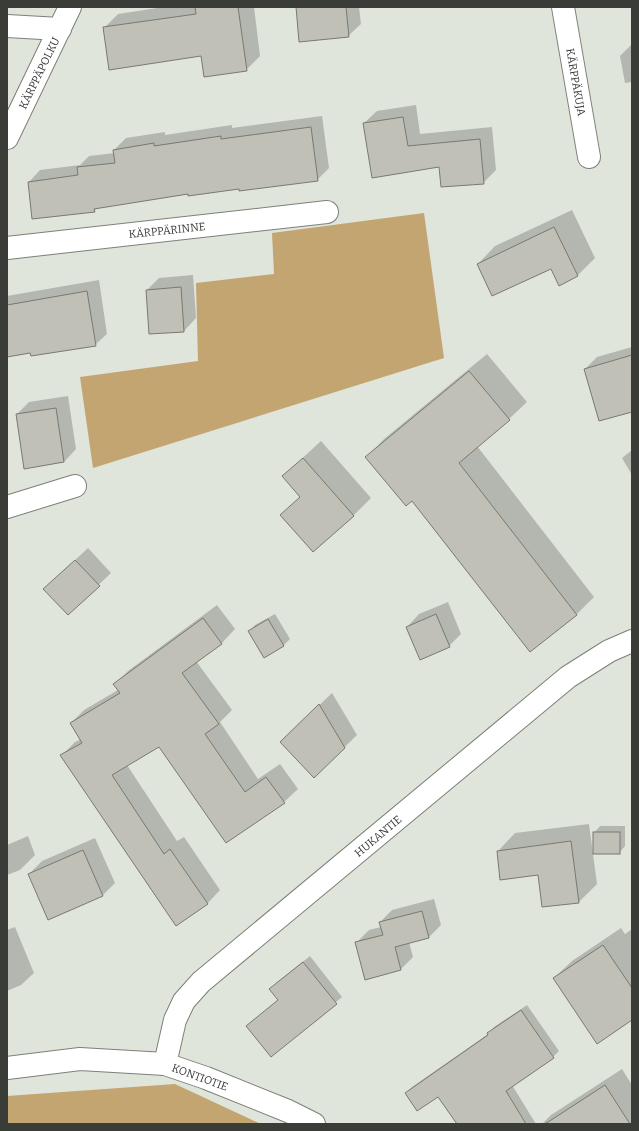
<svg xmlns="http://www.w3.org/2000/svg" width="639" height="1131" viewBox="0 0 639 1131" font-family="Bitter,serif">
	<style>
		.forest { fill: #c3a572 }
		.shadow { fill: #0003 }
		.building { fill: #c0c0b6; stroke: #797970 }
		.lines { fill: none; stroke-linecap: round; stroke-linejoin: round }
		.minor-casing { stroke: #7c8178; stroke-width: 24 }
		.minor { stroke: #fff; stroke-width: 22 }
		.labels { text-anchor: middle; stroke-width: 4; stroke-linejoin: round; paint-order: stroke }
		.street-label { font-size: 11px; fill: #3a3c38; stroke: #fff }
	</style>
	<rect width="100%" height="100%" fill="#e0e5dc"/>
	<!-- forest -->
	<g class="forest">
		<path d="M 424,213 L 444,358 L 93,468 L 80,377 L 198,361 L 196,283 L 274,274 L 272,233 Z"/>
		<path d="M 175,1084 L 261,1124 L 7,1124 L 7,1096 Z"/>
	</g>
	<!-- shadow -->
	<g class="shadow">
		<path d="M 164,7 L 254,7 L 260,56 L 246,70 L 202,55 L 104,28 L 118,14 Z"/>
		<path d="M 297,7 L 359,7 L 361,24 L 348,36 Z"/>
		<path d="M 632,44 L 632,82 L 625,83 L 620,56 Z"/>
		<path d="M 416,105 L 420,134 L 492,127 L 496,170 L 483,183 L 440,166 L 364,123 L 377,111 Z"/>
		<path d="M 322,116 L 329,168 L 317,180 L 189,193 L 98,207 L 94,211 L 33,218 L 29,182 L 40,170 L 80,165 L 89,156 L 115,153 L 114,150 L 126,138 L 165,132 L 165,135 L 232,125 L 232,128 Z"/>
		<path d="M 572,210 L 595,258 L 577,276 L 551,267 L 478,264 L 495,246 Z"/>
		<path d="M 193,275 L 196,318 L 184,331 L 147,290 L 159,278 Z"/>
		<path d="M 99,280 L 107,334 L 95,345 L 31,352 L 7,356 L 7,296 Z"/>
		<path d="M 632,347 L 632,411 L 585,369 L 597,357 Z"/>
		<path d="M 487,354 L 527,402 L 509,419 L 477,446 L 594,597 L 577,614 L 530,651 L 413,499 L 367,457 L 384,439 Z"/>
		<path d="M 68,396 L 76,449 L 64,462 L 25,467 L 17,414 L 29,402 Z"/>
		<path d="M 321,441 L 371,498 L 353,516 L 281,515 L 301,496 L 283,476 Z"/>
		<path d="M 632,450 L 632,475 L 622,458 Z"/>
		<path d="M 88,548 L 111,573 L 68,614 L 57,577 Z"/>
		<path d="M 448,602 L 461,634 L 449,646 L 407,627 L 419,614 Z"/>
		<path d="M 217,605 L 235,629 L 222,643 L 196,661 L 232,710 L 220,722 L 258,779 L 280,764 L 298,789 L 284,802 L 227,842 L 160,746 L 127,765 L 177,841 L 184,837 L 220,890 L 207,904 L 62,755 L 75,742 L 81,739 L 71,723 L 84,710 L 118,690 L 114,685 L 128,671 Z"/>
		<path d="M 275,614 L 290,639 L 284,645 L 264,657 L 249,632 L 255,625 Z"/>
		<path d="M 332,693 L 357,735 L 314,777 L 281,742 Z"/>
		<path d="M 589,824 L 597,884 L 579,902 L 539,874 L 498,851 L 515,833 Z"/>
		<path d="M 600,826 L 625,826 L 625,846 L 619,853 L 594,833 Z"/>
		<path d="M 28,836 L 35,855 L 20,870 L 7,875 L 7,845 Z"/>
		<path d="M 95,838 L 115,883 L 102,896 L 29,874 L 42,861 Z"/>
		<path d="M 434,899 L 441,925 L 429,937 L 409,942 L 413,957 L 401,969 L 356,943 L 369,930 L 381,927 L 380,922 L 392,910 Z"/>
		<path d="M 15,927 L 34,973 L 21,985 L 7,991 L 7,930 Z"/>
		<path d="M 621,928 L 625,934 L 632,929 L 632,1019 L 554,978 L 572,961 Z"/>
		<path d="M 310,956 L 342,997 L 271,1056 L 247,1026 L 278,1000 L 276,983 Z"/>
		<path d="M 527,1005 L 559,1051 L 553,1057 L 512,1085 L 536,1124 L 491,1124 L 438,1095 L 406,1093 L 412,1087 L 488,1034 L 494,1027 Z"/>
		<path d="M 622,1069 L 632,1085 L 632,1124 L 542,1124 L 551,1115 Z"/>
	</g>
	<!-- building -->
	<g class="building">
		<path d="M 195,7 L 238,7 L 247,71 L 204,77 L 201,56 L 109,70 L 103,27 L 196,14 Z"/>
		<path d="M 296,7 L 346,7 L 349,37 L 299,42 Z"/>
		<path d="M 403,117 L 408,146 L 480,139 L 484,184 L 441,187 L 439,167 L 372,178 L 363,123 Z"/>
		<path d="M 311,127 L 318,181 L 239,191 L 239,189 L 188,196 L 188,194 L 94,209 L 95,212 L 32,219 L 28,182 L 78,175 L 77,167 L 115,163 L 113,150 L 154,143 L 154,146 L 221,136 L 221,139 Z"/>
		<path d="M 554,227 L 578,276 L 559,286 L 551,269 L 492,296 L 477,264 Z"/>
		<path d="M 181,287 L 184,332 L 149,334 L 146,290 Z"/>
		<path d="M 87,291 L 96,346 L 31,356 L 30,353 L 7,357 L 7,305 Z"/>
		<path d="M 632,355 L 632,412 L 599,421 L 584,369 Z"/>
		<path d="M 469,371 L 510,420 L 459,463 L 577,615 L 530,652 L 412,501 L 406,506 L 365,457 Z"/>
		<path d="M 56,408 L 64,462 L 24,469 L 16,414 Z"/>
		<path d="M 303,458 L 354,516 L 313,552 L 280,515 L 300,497 L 282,476 Z"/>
		<path d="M 75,560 L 100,586 L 68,615 L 43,589 Z"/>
		<path d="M 436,614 L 450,647 L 420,660 L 406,627 Z"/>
		<path d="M 203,618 L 222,644 L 182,673 L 219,724 L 205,734 L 245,792 L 266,777 L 285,803 L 226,843 L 159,747 L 112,775 L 164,854 L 170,849 L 208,904 L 176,926 L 60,755 L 82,743 L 70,723 L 120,693 L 113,684 Z"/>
		<path d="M 268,619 L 284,646 L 264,658 L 248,631 Z"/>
		<path d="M 319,704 L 345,748 L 314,778 L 280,742 Z"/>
		<rect x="593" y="832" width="27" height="22"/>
		<path d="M 571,841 L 579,903 L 542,907 L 538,875 L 500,880 L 497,851 Z"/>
		<path d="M 83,850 L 103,896 L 48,920 L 28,874 Z"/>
		<path d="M 422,911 L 429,938 L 395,947 L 401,970 L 365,980 L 355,942 L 383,935 L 379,922 Z"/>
		<path d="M 603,945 L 632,988 L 632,1020 L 597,1044 L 553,978 Z"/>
		<path d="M 303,962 L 337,1004 L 271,1057 L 246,1026 L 278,1000 L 269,989 Z"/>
		<path d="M 521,1010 L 554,1058 L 506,1091 L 526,1124 L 457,1124 L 438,1097 L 417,1111 L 405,1093 L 488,1035 L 487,1033 Z"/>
		<path d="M 605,1085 L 630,1124 L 545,1124 Z"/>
	</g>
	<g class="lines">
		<!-- minor casing -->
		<g class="minor-casing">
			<g id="minor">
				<path d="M 563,7 L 589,157"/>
				<path d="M 7,26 L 60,29"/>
				<path d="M 7,138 L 70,7"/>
				<path d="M 7,248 L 327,212"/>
				<path d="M 7,507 L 75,486"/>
				<path d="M 165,1064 L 175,1020 L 184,1001 L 201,982 L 568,677 L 609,651 L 632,641"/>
				<path d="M 7,1068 L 80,1059 L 165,1064 L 206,1078 L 288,1111 L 314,1124"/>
			</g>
		</g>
		<!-- minor -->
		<use href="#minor" class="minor"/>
	</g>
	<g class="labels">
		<!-- street labels -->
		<g class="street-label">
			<text transform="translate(39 73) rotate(-64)" y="4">KÄRPPÄPOLKU</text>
			<text transform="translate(576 82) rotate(80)" y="4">KÄRPPÄKUJA</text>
			<text transform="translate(167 230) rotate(-6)" y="4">KÄRPPÄRINNE</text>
			<text transform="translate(378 836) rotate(-40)" y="4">HUKANTIE</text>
			<text transform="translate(200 1077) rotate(20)" y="4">KONTIOTIE</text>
		</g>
	</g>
	<!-- border -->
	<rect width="639" height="1131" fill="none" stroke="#3a3c38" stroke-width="16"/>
</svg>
